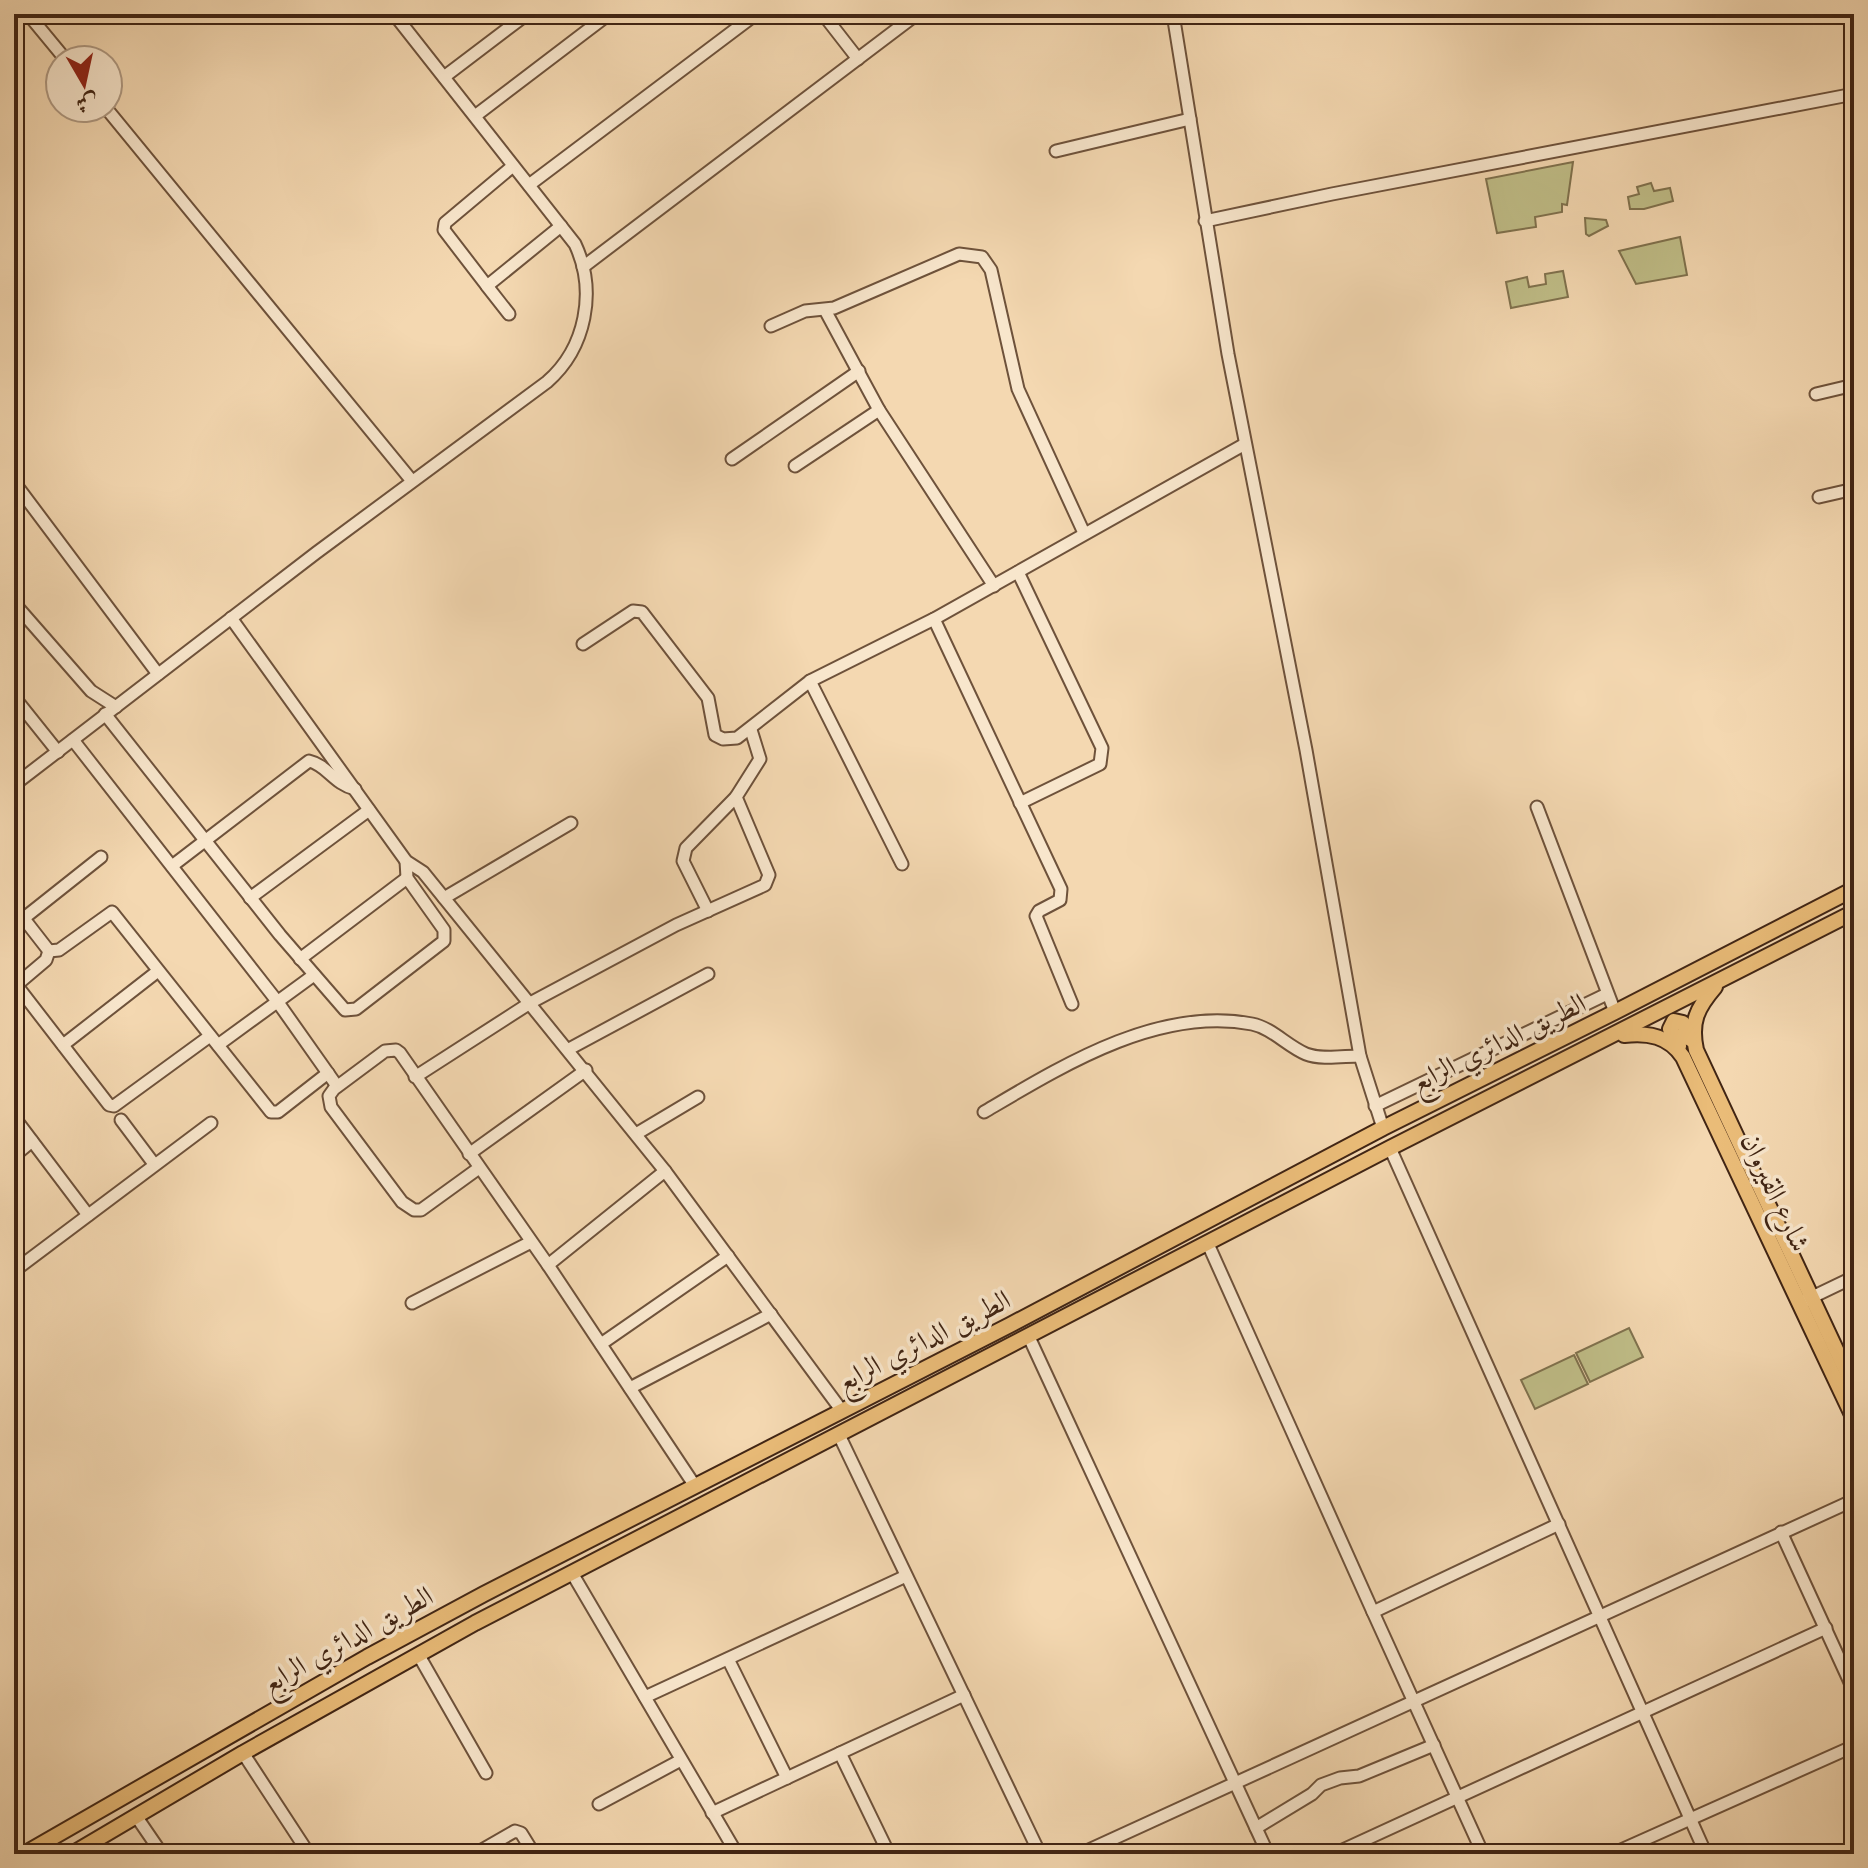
<svg xmlns="http://www.w3.org/2000/svg" width="1868" height="1868" viewBox="0 0 1868 1868" font-family="'Old Standard TT',Amiri,serif">
	<style>
		.green { fill: #c0be88; stroke: #80724e; stroke-width: 2 }
		.lines { fill: none; stroke-linecap: round; stroke-linejoin: round }
		.minor-casing { stroke: #6e523b; stroke-width: 15 }
		.major-casing { stroke: #412514; stroke-width: 18 }
		.minor { stroke: #f8e6cc; stroke-width: 11 }
		.major { stroke: #eabc78; stroke-width: 14 }
		.labels { text-anchor: middle; stroke-width: 7; stroke-linejoin: round; paint-order: stroke }
		.street-label { font-size: 28px; fill: #412514; stroke: #f8e6cc }
	</style>
	<rect width="100%" height="100%" fill="#f4d8b1"/>
	<filter id="stains"><feTurbulence type="fractalNoise" baseFrequency=".0025" numOctaves="4"/><feColorMatrix values="0 0 0 0 .2 0 0 0 0 .09 0 0 0 0 .02 0 0 0 .5 -.17"/></filter>
	<radialGradient id="worn" r=".72"><stop offset=".6" stop-color="#630" stop-opacity="0"/><stop offset="1" stop-color="#630" stop-opacity=".3"/></radialGradient>
	<!-- green -->
	<g class="green">
		<path d="M 1573,162 L 1567,205 L 1562,204 L 1562,212 L 1535,217 L 1536,227 L 1497,233 L 1486,179 Z"/>
		<path d="M 1651,183 L 1654,191 L 1670,188 L 1673,201 L 1644,209 L 1630,209 L 1628,197 L 1639,194 L 1637,187 Z"/>
		<path d="M 1585,218 L 1606,220 L 1608,226 L 1589,236 L 1586,234 Z"/>
		<path d="M 1680,237 L 1687,275 L 1636,284 L 1619,251 Z"/>
		<path d="M 1563,271 L 1568,297 L 1511,308 L 1506,282 L 1527,277 L 1529,287 L 1546,284 L 1545,274 Z"/>
		<path d="M 1629,1328 L 1643,1357 L 1590,1382 L 1576,1353 Z"/>
		<path d="M 1574,1355 L 1588,1384 L 1535,1409 L 1521,1380 Z"/>
	</g>
	<g class="lines">
		<!-- minor casing -->
		<g class="minor-casing">
			<g id="minor">
				<path d="M 28,14 L 66,60"/>
				<path d="M 823,14 L 858,59"/>
				<path d="M 1173,14 L 1228,354 L 1306,750 L 1360,1056 L 1383,1128"/>
				<path d="M 444,77 L 527,14"/>
				<path d="M 106,108 L 412,481"/>
				<path d="M 475,116 L 609,14"/>
				<path d="M 1056,151 L 1190,119"/>
				<path d="M 513,166 L 445,223 L 444,230 L 487,286 L 561,226"/>
				<path d="M 529,185 L 756,14"/>
				<path d="M 1205,221 L 1332,194 L 1854,94"/>
				<path d="M 583,267 L 917,14"/>
				<path d="M 487,286 L 509,314"/>
				<path d="M 825,310 L 879,410 L 994,586"/>
				<path d="M 771,326 L 805,311 L 834,308 L 959,254 L 982,257 L 991,270 L 1018,389 L 1084,533"/>
				<path d="M 1816,394 L 1854,385"/>
				<path d="M 732,459 L 859,371"/>
				<path d="M 795,466 L 879,410"/>
				<path d="M 14,482 L 158,674"/>
				<path d="M 1819,497 L 1854,489"/>
				<path d="M 1018,572 L 1102,748 L 1100,764 L 1020,803"/>
				<path d="M 14,603 L 91,691 L 116,707"/>
				<path d="M 231,618 L 406,861 L 423,872 L 665,1171 L 842,1411"/>
				<path d="M 934,619 L 1061,889 L 1060,900 L 1039,911 L 1036,916 L 1072,1004"/>
				<path d="M 583,644 L 633,611 L 642,612 L 708,698 L 715,735 L 723,739 L 737,738 L 810,681 L 934,619 L 1245,444"/>
				<path d="M 810,681 L 902,864"/>
				<path d="M 14,697 L 58,752"/>
				<path d="M 105,714 L 280,935 L 345,1010 L 356,1009 L 444,941 L 444,930 L 407,878 L 406,861"/>
				<path d="M 73,740 L 277,1001 L 337,1086"/>
				<path d="M 14,785 L 316,553 L 547,382 C 586,348 597,291 575,244 L 394,14"/>
				<path d="M 1537,807 L 1615,1012"/>
				<path d="M 172,866 L 309,761 C 327,765 334,784 355,789"/>
				<path d="M 250,898 L 369,810"/>
				<path d="M 444,898 L 571,823"/>
				<path d="M 14,906 L 49,951"/>
				<path d="M 708,911 L 683,861 L 686,848 L 736,797"/>
				<path d="M 14,926 L 101,857"/>
				<path d="M 49,951 L 59,950 L 112,912 L 271,1112 L 278,1112 L 328,1073"/>
				<path d="M 49,951 L 46,960 L 20,982 L 18,987 L 109,1105 L 114,1106 L 210,1036"/>
				<path d="M 300,959 L 407,878"/>
				<path d="M 63,1045 L 158,971"/>
				<path d="M 218,1045 L 314,975"/>
				<path d="M 569,1049 L 708,974"/>
				<path d="M 415,1077 L 530,1003 L 676,925 L 765,885 L 769,875 L 736,797 L 760,759 L 751,730"/>
				<path d="M 1375,1106 L 1607,994"/>
				<path d="M 984,1112 C 1062,1066 1158,1006 1252,1024 C 1272,1028 1287,1046 1306,1054 C 1321,1060 1344,1056 1360,1056"/>
				<path d="M 14,1117 L 88,1215"/>
				<path d="M 121,1120 L 154,1164"/>
				<path d="M 636,1134 L 698,1097"/>
				<path d="M 1390,1148 L 1706,1854"/>
				<path d="M 469,1154 L 586,1070"/>
				<path d="M 14,1156 L 32,1141"/>
				<path d="M 479,1168 L 421,1210 L 414,1210 L 402,1202 L 331,1107 L 329,1096 L 334,1089 L 385,1051 L 396,1050 L 400,1053 L 548,1265 L 695,1486"/>
				<path d="M 1208,1244 L 1373,1612"/>
				<path d="M 548,1265 L 665,1171"/>
				<path d="M 14,1271 L 211,1123"/>
				<path d="M 1804,1301 L 1854,1277"/>
				<path d="M 412,1303 L 531,1242"/>
				<path d="M 1028,1335 L 1268,1854"/>
				<path d="M 601,1344 L 728,1256"/>
				<path d="M 630,1388 L 771,1314"/>
				<path d="M 839,1435 L 1040,1854"/>
				<path d="M 1781,1532 L 1854,1691"/>
				<path d="M 572,1573 L 737,1854"/>
				<path d="M 418,1654 L 486,1773"/>
				<path d="M 728,1659 L 787,1778"/>
				<path d="M 645,1697 L 906,1576"/>
				<path d="M 243,1753 L 309,1854"/>
				<path d="M 840,1753 L 889,1854"/>
				<path d="M 599,1804 L 681,1760"/>
				<path d="M 712,1813 L 964,1695"/>
				<path d="M 136,1816 L 162,1854"/>
				<path d="M 1256,1828 L 1312,1794 L 1321,1785 L 1340,1778 L 1359,1776 L 1434,1745"/>
				<path d="M 475,1854 L 515,1831 L 521,1833 L 534,1854"/>
				<path d="M 1080,1854 L 1854,1500"/>
				<path d="M 1334,1854 L 1826,1628"/>
				<path d="M 1483,1854 L 1373,1612 L 1559,1524"/>
				<path d="M 1612,1854 L 1854,1746"/>
			</g>
		</g>
		<!-- major casing -->
		<g class="major-casing">
			<g id="major">
				<path d="M 1715,987 C 1697,1008 1690,1022 1696,1050 L 1854,1388"/>
				<path d="M 1624,1035 C 1648,1032 1669,1036 1683,1057 L 1854,1419"/>
				<path d="M 1679,1046 L 1670,1029 L 1674,1021 L 1683,1023 L 1690,1039"/>
				<path d="M 24,1854 L 367,1657 L 484,1594 L 1010,1325 L 1383,1128 L 1615,1012 L 1854,889"/>
				<path d="M 72,1854 L 243,1753 L 475,1623 L 1390,1148 L 1854,912"/>
			</g>
		</g>
		<!-- minor -->
		<use href="#minor" class="minor"/>
		<!-- major -->
		<use href="#major" class="major"/>
	</g>
	<g class="labels">
		<!-- street labels -->
		<g class="street-label">
			<text transform="translate(1498 1042) rotate(-26)" y="10">الطريق الدائري الرابع</text>
			<text transform="translate(1776 1192) rotate(65)" y="10">شارع القيروان</text>
			<text transform="translate(923 1340) rotate(-27)" y="10">الطريق الدائري الرابع</text>
			<text transform="translate(347 1639) rotate(-29)" y="10">الطريق الدائري الرابع</text>
		</g>
	</g>
	<!-- margin -->
	<rect width="1868" height="1868" fill="none" stroke="#f4d8b1" stroke-width="48"/>
	<rect x="16" y="16" width="1836" height="1836" fill="none" stroke="#412514" stroke-width="4"/>
	<rect x="24" y="24" width="1820" height="1820" fill="none" stroke="#412514" stroke-width="2"/>
	<!-- north arrow -->
	<g transform="translate(84 84) rotate(171)"><circle r="38" fill="#f8e6cc" stroke="#af9982" stroke-width="2"/>
	<path d="M0-6L14 30L0 20L-14 30Z" fill="#8f2418"/>
	<text y="-12" font-size="22" font-weight="bold" text-anchor="middle" fill="#412514">ش</text>
	</g>
	<rect width="100%" height="100%" filter="url(#stains)"/>
	<rect width="100%" height="100%" fill="url(#worn)"/>
</svg>
